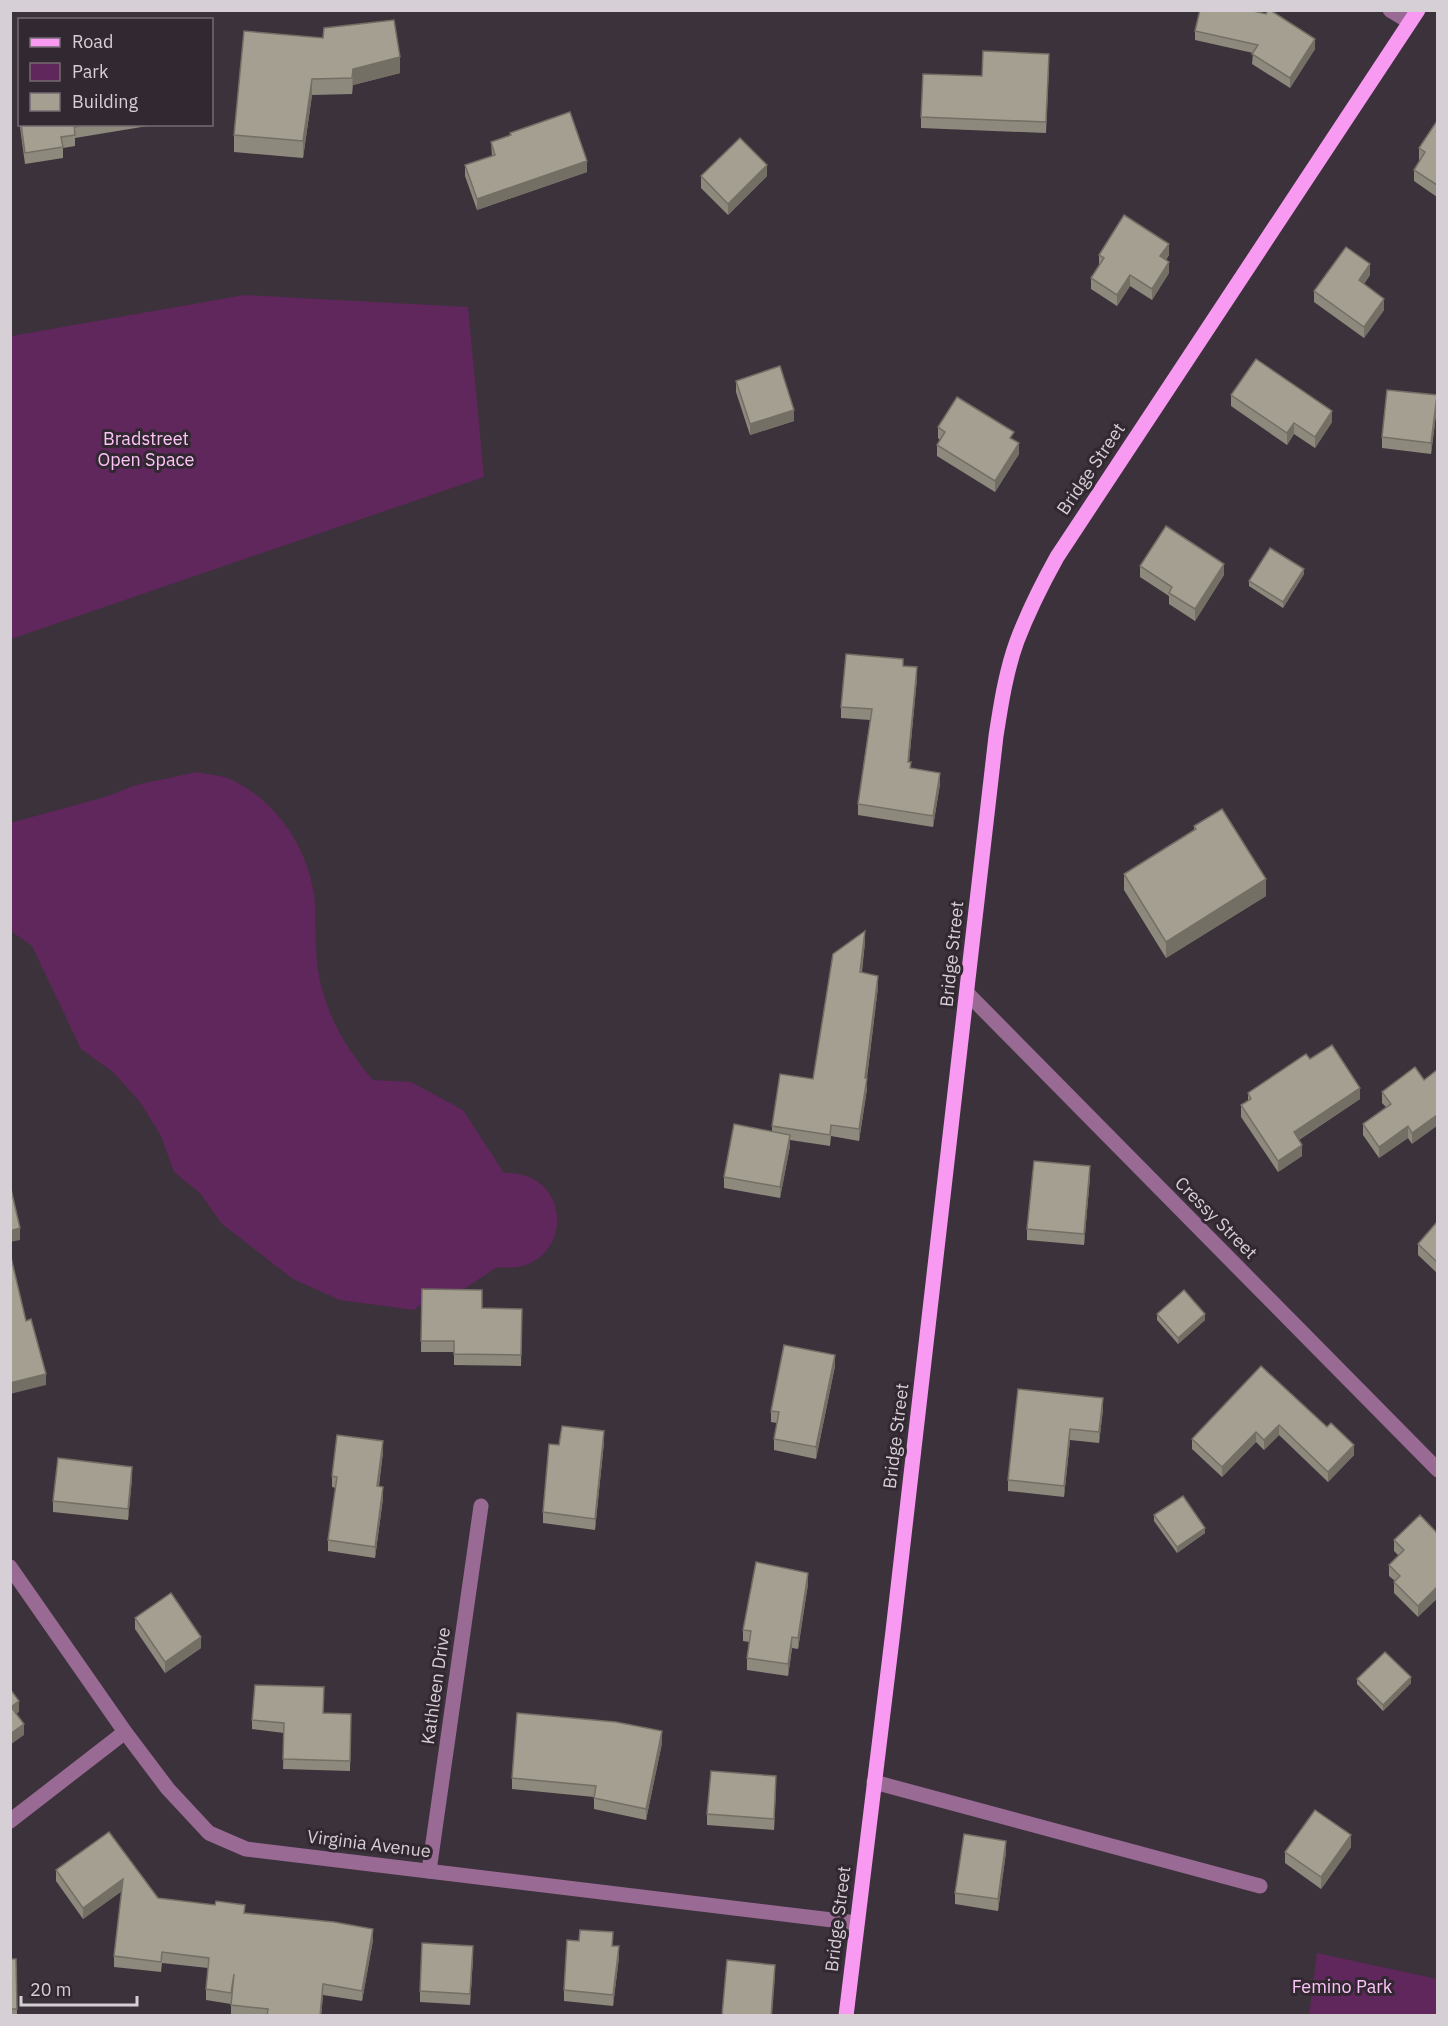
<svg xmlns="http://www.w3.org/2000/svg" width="1448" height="2026" viewBox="0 0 1448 2026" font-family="'IBM Plex Sans',sans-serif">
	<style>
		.green { fill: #5f275c }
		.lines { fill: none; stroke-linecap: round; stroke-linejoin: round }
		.minor { stroke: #986a94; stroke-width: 15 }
		.major { stroke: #f99af2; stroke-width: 15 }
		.wall { fill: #8d897c }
		.shaded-wall { fill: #736f65 }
		.building { fill: #a49f90; stroke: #736f65; stroke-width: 1.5 }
		.labels { text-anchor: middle; stroke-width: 6; stroke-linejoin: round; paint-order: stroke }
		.park-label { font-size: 18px; fill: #fdc4f8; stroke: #322831 }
		.street-label { font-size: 18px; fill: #d6cfd5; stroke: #322831 }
	</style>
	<rect width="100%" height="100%" fill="#3c323b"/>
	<!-- green -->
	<g class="green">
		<path d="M 245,295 L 468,307 L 484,477 L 11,639 L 11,336 Z"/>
		<path d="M 197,772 C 208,775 222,775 232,780 C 279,802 311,853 315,903 C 316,932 314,960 322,989 C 331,1023 350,1054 373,1080 L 411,1082 L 463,1110 L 504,1173 C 578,1170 574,1277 497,1267 L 458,1293 L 428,1299 L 414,1310 L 340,1300 L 293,1279 L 222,1224 L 200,1193 L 174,1172 L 161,1136 L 140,1102 L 113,1072 L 81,1049 L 32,946 L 11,931 L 10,823 L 105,797 L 136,785 Z"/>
		<path d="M 1317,1953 L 1437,1979 L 1437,2015 L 1309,2015 Z"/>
	</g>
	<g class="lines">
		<!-- minor -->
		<g class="minor">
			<path d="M 1390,10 L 1410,22"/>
			<path d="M 967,993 L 1438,1470"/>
			<path d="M 10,1567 L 125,1732 L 168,1789 L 209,1833 L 246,1849 L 857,1923"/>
			<path d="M 874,1782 L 1260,1886"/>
			<path d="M 10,1821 L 125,1732"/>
			<path d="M 429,1871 L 481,1506"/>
		</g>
		<!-- major -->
		<path class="major" d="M 846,2016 L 893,1631 L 996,736 C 1001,704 1006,671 1017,641 C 1028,612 1042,584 1057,557 L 1418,10"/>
	</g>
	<!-- wall -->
	<g class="wall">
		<path d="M 244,31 L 400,73 L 353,85 L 352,94 L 312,95 L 303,158 L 234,152 L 234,135 Z"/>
		<path d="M 1195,31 L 1315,49 L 1290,88 L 1252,64 L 1253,53 L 1195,40 Z"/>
		<path d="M 1049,65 L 1046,133 L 921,128 L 921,117 Z"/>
		<path d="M 19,109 L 20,109 L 20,124 L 160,124 L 75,138 L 75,136 L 75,146 L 63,148 L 63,158 L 25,164 L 19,120 Z"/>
		<path d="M 1437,121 L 1437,197 L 1414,181 L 1414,170 L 1420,160 L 1419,160 L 1419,148 Z"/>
		<path d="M 510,133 L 587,172 L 477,210 L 465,176 L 465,165 L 492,156 L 491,142 L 510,136 Z"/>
		<path d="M 701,176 L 767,176 L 728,215 L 701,188 Z"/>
		<path d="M 1099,255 L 1169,255 L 1166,260 L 1169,273 L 1152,300 L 1130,286 L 1117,306 L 1091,289 L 1091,278 L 1099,266 Z"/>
		<path d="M 1370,275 L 1364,284 L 1384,310 L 1364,338 L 1314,302 L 1314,291 Z"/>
		<path d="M 736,381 L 794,421 L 750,435 L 736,392 Z"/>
		<path d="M 1231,395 L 1332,422 L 1315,448 L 1294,434 L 1287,445 L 1231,406 Z"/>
		<path d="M 1437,407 L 1431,454 L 1382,448 L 1382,437 Z"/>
		<path d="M 938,427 L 1014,440 L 1019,454 L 995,492 L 937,456 L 937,445 L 940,440 L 938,438 Z"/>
		<path d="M 1140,566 L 1224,575 L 1195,621 L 1169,604 L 1169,596 L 1140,577 Z"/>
		<path d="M 1304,574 L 1283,608 L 1249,586 L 1249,581 Z"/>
		<path d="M 903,666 L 917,678 L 909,762 L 911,768 L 940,784 L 933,827 L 858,815 L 858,804 L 870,720 L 841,718 L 841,707 Z"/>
		<path d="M 1194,826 L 1266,896 L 1166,958 L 1124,890 L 1124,874 L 1194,830 Z"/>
		<path d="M 865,942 L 862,972 L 878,987 L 867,1078 L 867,1089 L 859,1141 L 831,1136 L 830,1146 L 790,1140 L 790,1146 L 780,1198 L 724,1188 L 724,1177 L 772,1131 L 772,1126 L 813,1079 Z"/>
		<path d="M 1310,1059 L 1360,1099 L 1299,1140 L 1302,1156 L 1278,1172 L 1241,1117 L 1241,1105 L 1248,1101 L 1248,1093 Z"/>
		<path d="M 1415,1067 L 1412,1144 L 1408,1138 L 1379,1158 L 1363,1135 L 1363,1124 L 1386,1107 L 1382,1103 L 1382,1092 Z"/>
		<path d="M 1090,1177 L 1084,1245 L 1027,1240 L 1027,1229 Z"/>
		<path d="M 1437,1222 L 1437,1273 L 1418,1255 L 1418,1244 Z"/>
		<path d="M 422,1289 L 482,1308 L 522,1309 L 521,1366 L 454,1365 L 454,1352 L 421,1352 Z"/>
		<path d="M 1157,1314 L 1205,1320 L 1178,1344 L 1157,1320 Z"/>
		<path d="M 835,1366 L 816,1459 L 774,1450 L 774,1439 L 777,1423 L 771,1422 L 771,1411 Z"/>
		<path d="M 1261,1366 L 1354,1455 L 1328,1482 L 1279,1435 L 1264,1450 L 1256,1442 L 1222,1477 L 1192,1449 L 1192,1439 Z"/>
		<path d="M 1018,1389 L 1103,1409 L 1099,1443 L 1070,1440 L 1064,1497 L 1008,1491 L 1008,1480 Z"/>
		<path d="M 604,1442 L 595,1530 L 543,1523 L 543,1512 L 559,1445 Z"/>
		<path d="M 383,1452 L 379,1486 L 383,1498 L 375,1558 L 328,1551 L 328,1540 L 336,1488 L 332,1487 L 332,1476 Z"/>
		<path d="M 132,1478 L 128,1520 L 53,1512 L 53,1501 Z"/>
		<path d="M 1154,1515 L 1205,1533 L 1177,1553 L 1154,1521 Z"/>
		<path d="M 1420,1515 L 1418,1617 L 1394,1593 L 1394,1582 L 1395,1581 L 1389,1576 L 1389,1565 L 1399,1556 L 1394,1551 L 1394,1540 Z"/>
		<path d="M 808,1584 L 798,1649 L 792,1648 L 788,1676 L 747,1670 L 747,1658 L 749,1642 L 743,1641 L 743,1630 Z"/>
		<path d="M 135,1618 L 201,1648 L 165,1673 L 135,1629 Z"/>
		<path d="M 1357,1679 L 1411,1683 L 1383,1711 L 1357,1684 Z"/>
		<path d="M 323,1713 L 351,1714 L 350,1771 L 283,1769 L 284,1733 L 252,1729 L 252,1720 Z"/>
		<path d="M 662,1743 L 646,1820 L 594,1809 L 594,1797 L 512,1789 L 512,1778 Z"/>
		<path d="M 776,1787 L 774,1830 L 707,1825 L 707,1814 Z"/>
		<path d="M 1351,1847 L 1321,1889 L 1285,1863 L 1285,1852 Z"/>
		<path d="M 1006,1852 L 998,1911 L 955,1904 L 955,1893 Z"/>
		<path d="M 56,1870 L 158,1898 L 245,1913 L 373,1940 L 362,2001 L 323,1995 L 321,2016 L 231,2016 L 231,2004 L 206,2000 L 206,1989 L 208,1968 L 162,1963 L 161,1972 L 114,1967 L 114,1956 L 122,1891 L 83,1919 L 56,1881 Z"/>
		<path d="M 613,1946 L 619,1957 L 613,2006 L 564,2001 L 564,1990 Z"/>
		<path d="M 473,1957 L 470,2005 L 420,2002 L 420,1991 Z"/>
		<path d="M 10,1959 L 16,1959 L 17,2016 L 10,2016 Z"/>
	</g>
	<!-- shaded-wall -->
	<g class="shaded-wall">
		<path d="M 1315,39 L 1315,49 L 1290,88 L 1290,78 Z"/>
		<path d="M 400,57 L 400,73 L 353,85 L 352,94 L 353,69 Z"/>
		<path d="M 312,79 L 312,95 L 303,158 L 303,141 Z"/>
		<path d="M 587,161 L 587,172 L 477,210 L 477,199 Z"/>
		<path d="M 767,165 L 767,176 L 728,215 L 728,204 Z"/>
		<path d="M 1169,244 L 1169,255 L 1160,267 L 1160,256 Z"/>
		<path d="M 1169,262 L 1169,273 L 1152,300 L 1152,289 Z"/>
		<path d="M 1370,264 L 1370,275 L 1359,291 L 1359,280 Z"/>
		<path d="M 1130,275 L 1130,286 L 1117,306 L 1117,295 Z"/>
		<path d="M 1384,299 L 1384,310 L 1364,338 L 1364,327 Z"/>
		<path d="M 1437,395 L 1437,407 L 1431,454 L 1431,443 Z"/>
		<path d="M 794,410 L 794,421 L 750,435 L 750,424 Z"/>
		<path d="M 1332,411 L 1332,422 L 1315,448 L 1315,437 Z"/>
		<path d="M 1294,423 L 1294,434 L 1287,445 L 1287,433 Z"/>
		<path d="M 1019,443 L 1019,454 L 995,492 L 995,481 Z"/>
		<path d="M 1224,564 L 1224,575 L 1195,621 L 1195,609 Z"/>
		<path d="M 1304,569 L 1304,574 L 1283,608 L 1283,602 Z"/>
		<path d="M 917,667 L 917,678 L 908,773 L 908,762 Z"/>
		<path d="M 940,773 L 940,784 L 933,827 L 933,816 Z"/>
		<path d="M 1266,879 L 1266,896 L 1166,958 L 1166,942 Z"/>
		<path d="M 865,931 L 865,942 L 860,983 L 860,972 Z"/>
		<path d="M 878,976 L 878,987 L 866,1084 L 867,1078 L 867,1089 L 859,1141 L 859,1129 Z"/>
		<path d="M 1360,1088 L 1360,1099 L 1294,1143 L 1294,1132 Z"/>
		<path d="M 1437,1115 L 1437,1126 L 1412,1144 L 1412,1133 Z"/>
		<path d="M 1408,1126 L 1408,1138 L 1379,1158 L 1379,1147 Z"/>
		<path d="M 790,1135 L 790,1146 L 780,1198 L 780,1187 Z"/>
		<path d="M 1302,1145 L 1302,1156 L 1278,1172 L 1278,1161 Z"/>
		<path d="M 1090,1166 L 1090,1177 L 1084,1245 L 1084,1234 Z"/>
		<path d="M 20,1228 L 20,1240 L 10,1242 L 10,1231 Z"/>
		<path d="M 1205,1314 L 1205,1320 L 1178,1344 L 1178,1338 Z"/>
		<path d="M 835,1355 L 835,1366 L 816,1459 L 816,1447 Z"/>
		<path d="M 46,1374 L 46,1385 L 10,1394 L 10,1383 Z"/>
		<path d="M 1103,1398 L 1103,1409 L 1099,1443 L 1099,1432 Z"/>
		<path d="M 1279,1425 L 1279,1435 L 1264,1450 L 1264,1440 Z"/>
		<path d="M 1070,1429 L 1070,1440 L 1064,1497 L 1064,1486 Z"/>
		<path d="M 604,1431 L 604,1442 L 595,1530 L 595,1519 Z"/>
		<path d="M 1256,1432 L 1256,1442 L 1222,1477 L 1222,1467 Z"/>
		<path d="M 383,1441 L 383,1452 L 377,1497 L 377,1486 Z"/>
		<path d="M 1354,1445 L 1354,1455 L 1328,1482 L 1328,1472 Z"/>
		<path d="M 132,1467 L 132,1478 L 128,1520 L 128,1509 Z"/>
		<path d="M 383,1487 L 383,1498 L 375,1558 L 375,1547 Z"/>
		<path d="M 1205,1528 L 1205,1533 L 1177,1553 L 1177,1547 Z"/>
		<path d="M 808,1573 L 808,1584 L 798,1649 L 798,1638 Z"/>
		<path d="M 1437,1587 L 1437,1599 L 1418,1617 L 1418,1606 Z"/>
		<path d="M 201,1637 L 201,1648 L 165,1673 L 165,1662 Z"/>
		<path d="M 792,1637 L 792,1648 L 788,1676 L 788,1664 Z"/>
		<path d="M 1411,1677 L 1411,1683 L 1383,1711 L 1383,1705 Z"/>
		<path d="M 19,1701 L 19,1712 L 11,1718 L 11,1707 Z"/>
		<path d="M 24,1724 L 24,1735 L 10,1745 L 10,1734 Z"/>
		<path d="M 662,1731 L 662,1743 L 646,1820 L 646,1809 Z"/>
		<path d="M 776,1776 L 776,1787 L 774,1830 L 774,1819 Z"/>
		<path d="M 1351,1835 L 1351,1847 L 1321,1889 L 1321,1877 Z"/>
		<path d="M 1006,1841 L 1006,1852 L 998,1911 L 998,1899 Z"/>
		<path d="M 123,1879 L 123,1890 L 83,1919 L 83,1908 Z"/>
		<path d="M 373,1929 L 373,1940 L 362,2001 L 362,1991 Z"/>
		<path d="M 473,1946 L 473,1957 L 470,2005 L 470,1994 Z"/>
		<path d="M 619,1946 L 619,1957 L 613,2006 L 613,1995 Z"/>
		<path d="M 775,1965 L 775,1976 L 772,2016 L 771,2016 Z"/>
		<path d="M 323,1984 L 323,1995 L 321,2016 L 320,2016 Z"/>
	</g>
	<!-- building -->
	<g class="building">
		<path d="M 1200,10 L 1249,10 L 1266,14 L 1268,10 L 1270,10 L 1315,39 L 1290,78 L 1252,54 L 1258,45 L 1195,31 Z"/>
		<path d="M 394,20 L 400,57 L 353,69 L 352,78 L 312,79 L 303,141 L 234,135 L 244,31 L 323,38 L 324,28 Z"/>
		<path d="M 983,51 L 1049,54 L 1046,122 L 921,117 L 923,74 L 982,76 Z"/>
		<path d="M 570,112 L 587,161 L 477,199 L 465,165 L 495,155 L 491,142 L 511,135 L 510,133 Z"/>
		<path d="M 1437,121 L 1437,185 L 1414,170 L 1425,152 L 1419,148 Z"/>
		<path d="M 21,124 L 74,124 L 75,135 L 61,137 L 63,147 L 25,153 Z"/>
		<path d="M 75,124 L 90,124 L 75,127 Z"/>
		<path d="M 740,138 L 767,165 L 728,204 L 701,176 Z"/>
		<path d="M 1124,215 L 1169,244 L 1160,256 L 1169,262 L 1152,289 L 1130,275 L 1117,295 L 1091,278 L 1104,258 L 1099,255 Z"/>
		<path d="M 1346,247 L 1370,264 L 1359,280 L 1384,299 L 1364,327 L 1314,291 Z"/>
		<path d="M 1256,359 L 1332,411 L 1315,437 L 1294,423 L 1287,433 L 1231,395 Z"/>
		<path d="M 780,366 L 794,410 L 750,424 L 736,381 Z"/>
		<path d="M 1387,390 L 1437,395 L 1431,443 L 1382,437 Z"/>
		<path d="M 957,397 L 1014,432 L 1010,438 L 1019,443 L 995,481 L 937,445 L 945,432 L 938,427 Z"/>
		<path d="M 1166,526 L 1224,564 L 1195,609 L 1169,593 L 1172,587 L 1140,566 Z"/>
		<path d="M 1270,548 L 1304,569 L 1283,602 L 1249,581 Z"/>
		<path d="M 846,654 L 903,659 L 903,666 L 917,667 L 908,762 L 911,762 L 910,768 L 940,773 L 933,816 L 858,804 L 872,709 L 841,707 Z"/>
		<path d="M 1222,809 L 1266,879 L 1166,942 L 1124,874 L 1196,829 L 1194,826 Z"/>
		<path d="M 865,931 L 860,972 L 878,976 L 865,1078 L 867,1078 L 859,1129 L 831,1125 L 830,1135 L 772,1126 L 780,1074 L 813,1079 L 833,954 Z"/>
		<path d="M 1332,1045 L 1360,1088 L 1294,1132 L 1302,1145 L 1278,1161 L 1241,1105 L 1251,1099 L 1248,1093 L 1306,1054 L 1310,1059 Z"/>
		<path d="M 1415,1067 L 1424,1080 L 1437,1070 L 1437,1115 L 1412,1133 L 1408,1126 L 1379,1147 L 1363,1124 L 1391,1104 L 1382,1092 Z"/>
		<path d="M 734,1124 L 790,1135 L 780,1187 L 724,1177 Z"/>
		<path d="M 1034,1161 L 1090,1166 L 1084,1234 L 1027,1229 Z"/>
		<path d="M 10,1185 L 20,1228 L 10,1231 Z"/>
		<path d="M 1437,1222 L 1437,1262 L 1418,1244 Z"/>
		<path d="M 10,1253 L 26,1321 L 31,1319 L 46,1374 L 10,1383 Z"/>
		<path d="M 422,1289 L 482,1290 L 482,1308 L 522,1309 L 521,1355 L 454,1354 L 454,1341 L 421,1341 Z"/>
		<path d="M 1184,1290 L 1205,1314 L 1178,1338 L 1157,1314 Z"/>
		<path d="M 784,1345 L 835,1355 L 816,1447 L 774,1439 L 779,1412 L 771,1411 Z"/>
		<path d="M 1261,1366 L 1327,1427 L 1331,1423 L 1354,1445 L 1328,1472 L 1279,1425 L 1264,1440 L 1256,1432 L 1222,1467 L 1192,1439 Z"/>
		<path d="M 1018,1389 L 1103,1398 L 1099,1432 L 1070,1429 L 1064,1486 L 1008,1480 Z"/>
		<path d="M 562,1426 L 604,1431 L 595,1519 L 543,1512 L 549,1444 L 559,1445 Z"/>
		<path d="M 337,1435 L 383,1441 L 377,1486 L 383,1487 L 375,1547 L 328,1540 L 337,1477 L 332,1476 Z"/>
		<path d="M 58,1458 L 132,1467 L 128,1509 L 53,1501 Z"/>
		<path d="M 1183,1496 L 1205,1528 L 1177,1547 L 1154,1515 Z"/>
		<path d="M 1420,1515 L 1437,1533 L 1437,1587 L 1418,1606 L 1394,1582 L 1400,1576 L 1389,1565 L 1404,1550 L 1394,1540 Z"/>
		<path d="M 756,1562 L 808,1573 L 798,1638 L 792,1637 L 788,1664 L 747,1658 L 751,1631 L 743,1630 Z"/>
		<path d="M 171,1593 L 201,1637 L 165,1662 L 135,1618 Z"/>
		<path d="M 1385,1652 L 1411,1677 L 1383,1705 L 1357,1679 Z"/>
		<path d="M 255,1685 L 324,1687 L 323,1713 L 351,1714 L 350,1761 L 283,1759 L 284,1723 L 252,1720 Z"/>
		<path d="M 10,1689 L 19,1701 L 11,1707 L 24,1724 L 10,1734 Z"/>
		<path d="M 517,1713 L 616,1722 L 662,1731 L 646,1809 L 594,1798 L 596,1786 L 512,1778 Z"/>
		<path d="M 711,1771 L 776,1776 L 774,1819 L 707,1814 Z"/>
		<path d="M 1315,1810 L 1351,1835 L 1321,1877 L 1285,1852 Z"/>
		<path d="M 109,1832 L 158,1898 L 215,1905 L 216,1901 L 245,1905 L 244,1913 L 334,1922 L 373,1929 L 362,1991 L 323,1984 L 320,2016 L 267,2016 L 268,2009 L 231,2005 L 234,1974 L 231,1993 L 206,1989 L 209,1958 L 162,1952 L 161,1962 L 114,1956 L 123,1879 L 83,1908 L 56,1870 Z"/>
		<path d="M 964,1834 L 1006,1841 L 998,1899 L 955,1893 Z"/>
		<path d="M 580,1930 L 613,1932 L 612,1946 L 619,1946 L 613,1995 L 564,1990 L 567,1940 L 579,1941 Z"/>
		<path d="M 422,1943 L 473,1946 L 470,1994 L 420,1991 Z"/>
		<path d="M 10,1959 L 16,1959 L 17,2009 L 10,2009 Z"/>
		<path d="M 727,1960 L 775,1965 L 771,2016 L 722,2015 Z"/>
	</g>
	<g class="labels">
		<!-- park labels -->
		<g class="park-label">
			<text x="146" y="445">Bradstreet<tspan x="146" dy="21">Open Space</tspan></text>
			<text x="1342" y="1993">Femino Park</text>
		</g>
		<!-- street labels -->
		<g class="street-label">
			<text transform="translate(1091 469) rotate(-56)" y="6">Bridge Street</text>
			<text transform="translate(952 954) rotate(-84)" y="6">Bridge Street</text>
			<text transform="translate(1216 1218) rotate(45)" y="6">Cressy Street</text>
			<text transform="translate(896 1436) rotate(-83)" y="6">Bridge Street</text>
			<text transform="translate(436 1686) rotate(-82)" y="6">Kathleen Drive</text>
			<text transform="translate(369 1844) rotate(7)" y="6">Virginia Avenue</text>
			<text transform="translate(838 1919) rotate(-83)" y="6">Bridge Street</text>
		</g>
	</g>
	<!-- border -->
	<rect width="1448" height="2026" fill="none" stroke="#d6cfd5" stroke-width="24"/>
	<!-- legend -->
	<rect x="18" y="18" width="195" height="108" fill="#322831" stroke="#746b73" stroke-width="1.5"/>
	<rect x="30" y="38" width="30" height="9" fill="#f99af2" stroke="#746b73" stroke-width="1.5"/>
	<text x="72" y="48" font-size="18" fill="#d6cfd5">Road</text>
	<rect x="30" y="63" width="30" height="18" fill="#5f275c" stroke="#746b73" stroke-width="1.5"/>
	<text x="72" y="78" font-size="18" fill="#d6cfd5">Park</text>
	<rect x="30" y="93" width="30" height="18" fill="#a49f90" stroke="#746b73" stroke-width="1.5"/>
	<text x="72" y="108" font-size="18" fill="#d6cfd5">Building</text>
	<!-- scale -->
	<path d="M21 1996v9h116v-9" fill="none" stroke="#d6cfd5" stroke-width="3"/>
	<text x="30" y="1996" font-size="18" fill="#d6cfd5" stroke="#322831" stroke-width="4.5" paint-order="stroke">20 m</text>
</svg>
